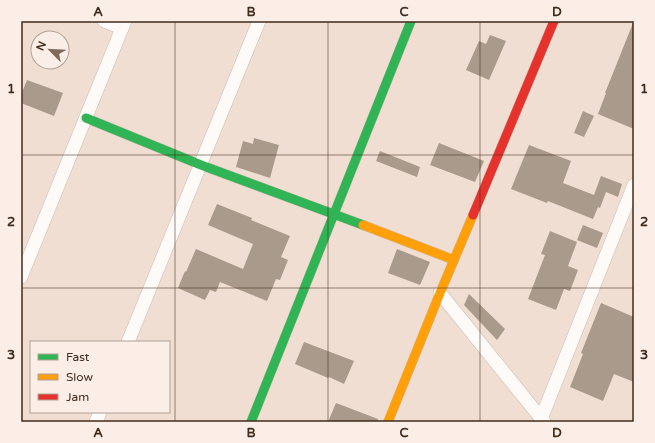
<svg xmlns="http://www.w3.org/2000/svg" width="655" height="443" viewBox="0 0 655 443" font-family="'Varela Round',sans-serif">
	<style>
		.building { fill: #aa9a8b }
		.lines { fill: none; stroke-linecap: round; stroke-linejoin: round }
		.street-casing { stroke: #cfbcaf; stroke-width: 14 }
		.fast-casing { stroke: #cfbcaf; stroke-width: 10 }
		.slow-casing { stroke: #cfbcaf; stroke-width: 10 }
		.jam-casing { stroke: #cfbcaf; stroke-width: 10 }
		.street { stroke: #fdfaf8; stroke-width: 13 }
		.fast { stroke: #30b455; stroke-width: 9 }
		.slow { stroke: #ff9f0a; stroke-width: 9 }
		.jam { stroke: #e5322d; stroke-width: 9 }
		.grid { fill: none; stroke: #412b1c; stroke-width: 1; stroke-opacity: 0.55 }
		.neatline { fill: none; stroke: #412b1c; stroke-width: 1.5 }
		.grid-label { font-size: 13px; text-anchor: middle; font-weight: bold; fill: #412b1c }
	</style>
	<rect width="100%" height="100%" fill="#f1ded2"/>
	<!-- building -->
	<g class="building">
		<path d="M 633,23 L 634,23 L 634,129 L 598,114 L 606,93 L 605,93 Z"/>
		<path d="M 490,35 L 506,41 L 489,80 L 466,70 L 479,41 L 486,44 Z"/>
		<path d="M 27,80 L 63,93 L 54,116 L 21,103 L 21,95 Z"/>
		<path d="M 583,111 L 594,116 L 584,137 L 574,133 Z"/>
		<path d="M 254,138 L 279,145 L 270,178 L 236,167 L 243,141 L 253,144 Z"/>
		<path d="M 439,143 L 484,161 L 475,182 L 430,165 Z"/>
		<path d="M 529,145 L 571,161 L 563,183 L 594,195 L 601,176 L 622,184 L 618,197 L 606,192 L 600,208 L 598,207 L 593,219 L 548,201 L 547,203 L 511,189 Z"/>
		<path d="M 380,151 L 420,167 L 417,177 L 376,161 Z"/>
		<path d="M 217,204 L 252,218 L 251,220 L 290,236 L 281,257 L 288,260 L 280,280 L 276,279 L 267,301 L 220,282 L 216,292 L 210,290 L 205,300 L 178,288 L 185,271 L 186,272 L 196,249 L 243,269 L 253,244 L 208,225 Z"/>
		<path d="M 583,225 L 603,233 L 597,248 L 577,240 Z"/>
		<path d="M 550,231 L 577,242 L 568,266 L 578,270 L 570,291 L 564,289 L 556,310 L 528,299 L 545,255 L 541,254 Z"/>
		<path d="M 397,249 L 430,262 L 420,285 L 388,273 Z"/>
		<path d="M 469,294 L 505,329 L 497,340 L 464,305 Z"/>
		<path d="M 601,303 L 634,317 L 634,382 L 614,374 L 603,401 L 570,387 L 583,354 L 581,353 Z"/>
		<path d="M 304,342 L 354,361 L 344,384 L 329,377 L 328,378 L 295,364 Z"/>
		<path d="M 336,403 L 378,419 L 378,422 L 328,422 Z"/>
	</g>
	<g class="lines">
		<!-- street casing -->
		<g class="street-casing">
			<g id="street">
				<path d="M 104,21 L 122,28"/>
				<path d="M 21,277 L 125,21"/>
				<path d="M 440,293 L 544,422"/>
				<path d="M 128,342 L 259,21"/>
				<path d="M 541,419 L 634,185"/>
				<path d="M 96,422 L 100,412"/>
			</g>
		</g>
		<!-- fast casing -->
		<g class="fast-casing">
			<g id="fast">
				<path d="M 86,118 L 201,165 L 363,225"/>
				<path d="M 251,422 L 411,21"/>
			</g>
		</g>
		<!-- slow casing -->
		<g class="slow-casing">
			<g id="slow">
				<path d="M 363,225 L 454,260"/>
				<path d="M 388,422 L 440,293 L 473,215"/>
			</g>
		</g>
		<!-- jam casing -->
		<g class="jam-casing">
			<path id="jam" d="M 473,215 L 554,21"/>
		</g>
		<!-- street -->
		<use href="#street" class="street"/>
		<!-- fast -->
		<use href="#fast" class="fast"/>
		<!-- slow -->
		<use href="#slow" class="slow"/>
		<!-- jam -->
		<use href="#jam" class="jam"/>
	</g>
	<!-- grid -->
	<path class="grid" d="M 175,21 L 175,422M 328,21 L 328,422M 480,21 L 480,422M 21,155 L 634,155M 21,288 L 634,288"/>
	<!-- border -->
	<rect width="655" height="443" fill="none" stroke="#faeee6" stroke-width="44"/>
	<!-- legend -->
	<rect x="30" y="341" width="140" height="72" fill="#faeee6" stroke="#b0a095"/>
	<rect x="38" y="354" width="20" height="6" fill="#30b455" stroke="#b0a095"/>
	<text x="66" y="361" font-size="12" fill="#412b1c">Fast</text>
	<rect x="38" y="374" width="20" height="6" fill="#ff9f0a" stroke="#b0a095"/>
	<text x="66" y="381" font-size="12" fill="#412b1c">Slow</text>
	<rect x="38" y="394" width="20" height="6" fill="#e5322d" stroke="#b0a095"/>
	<text x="66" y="401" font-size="12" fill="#412b1c">Jam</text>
	<!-- north arrow -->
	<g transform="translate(50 50) rotate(294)"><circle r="19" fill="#faeee6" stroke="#b0a095"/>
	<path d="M0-3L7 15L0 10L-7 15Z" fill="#7f6a5c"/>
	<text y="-6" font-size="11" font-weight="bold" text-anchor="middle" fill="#412b1c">N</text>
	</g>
	<rect x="22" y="22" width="611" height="399" class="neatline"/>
	<g class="grid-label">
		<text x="98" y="16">A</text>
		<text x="251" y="16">B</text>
		<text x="404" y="16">C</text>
		<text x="557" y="16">D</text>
		<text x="11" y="93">1</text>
		<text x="644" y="93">1</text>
		<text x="11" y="226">2</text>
		<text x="644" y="226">2</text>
		<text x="11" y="359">3</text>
		<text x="644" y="359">3</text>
		<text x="98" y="437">A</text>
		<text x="251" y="437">B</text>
		<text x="404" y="437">C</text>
		<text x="557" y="437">D</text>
	</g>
</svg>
